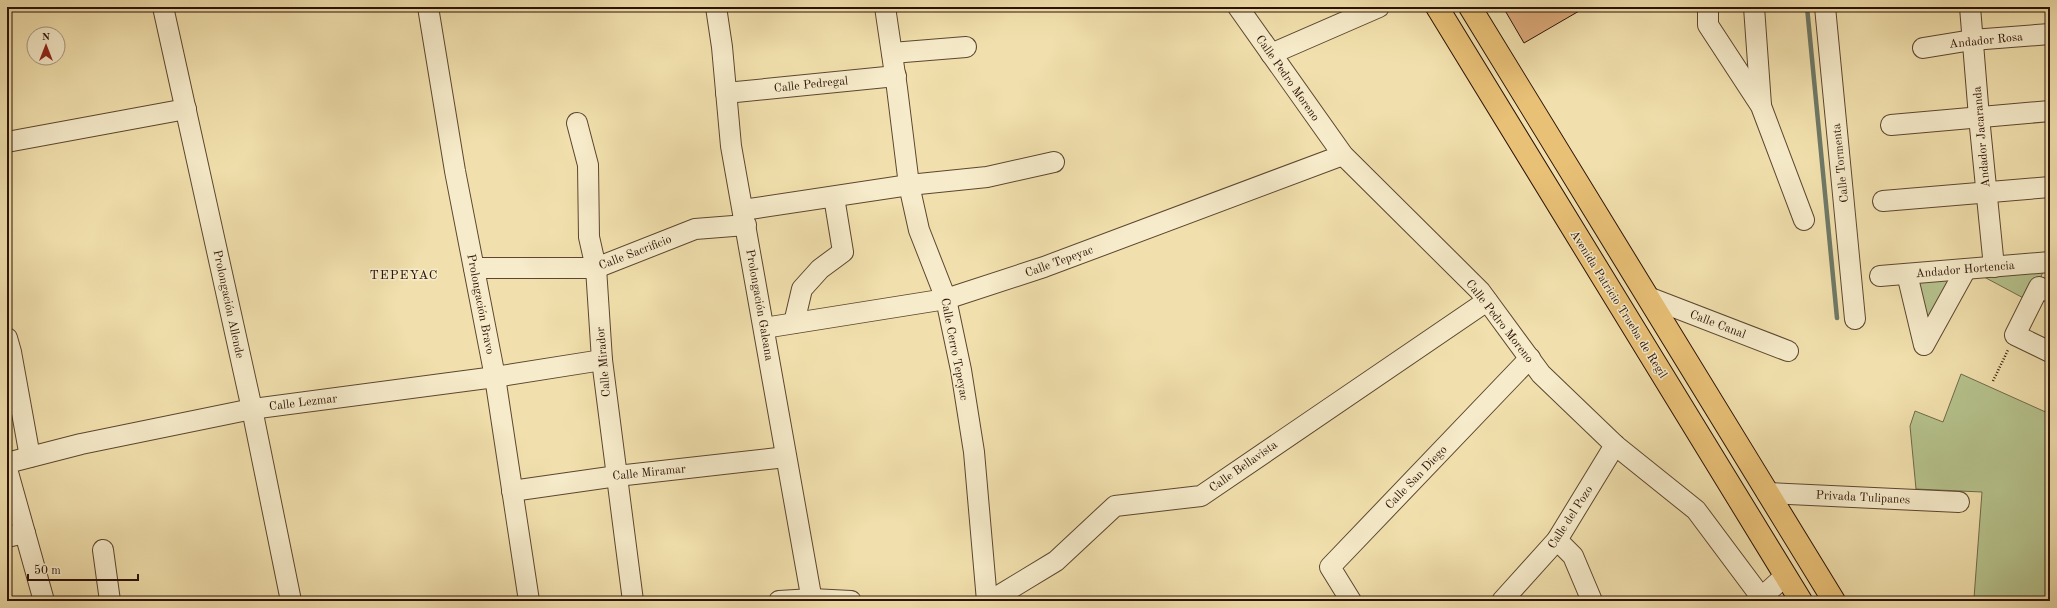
<svg xmlns="http://www.w3.org/2000/svg" width="2057" height="608" viewBox="0 0 2057 608" font-family="'Old Standard TT',serif">
	<style>
		.green { fill: #b6c38d; stroke: #706a4a }
		.lines { fill: none; stroke-linecap: round; stroke-linejoin: round }
		.stream { stroke: #6e7967; stroke-width: 4.5 }
		.building { fill: #ddaa7b; stroke: #2b1206 }
		.minor-casing { stroke: #5c4630; stroke-width: 22 }
		.major-casing { stroke: #2b1206; stroke-width: 24 }
		.path { stroke: #2b1206; stroke-width: 2.5; stroke-dasharray: 1 2; stroke-linecap: butt }
		.minor { stroke: #f6ebca; stroke-width: 20 }
		.major { stroke: #e8c076; stroke-width: 22 }
		.labels { text-anchor: middle; stroke-width: 3; stroke-linejoin: round; paint-order: stroke }
		.street-label { font-size: 12px; fill: #2b1206; stroke: #f6ebca }
		.neighbourhood-label { font-size: 13px; letter-spacing: 1px; fill: #2b1206; stroke: #f6ebca }
	</style>
	<rect width="100%" height="100%" fill="#f1e0ad"/>
	<filter id="stains"><feTurbulence type="fractalNoise" baseFrequency=".005" numOctaves="4"/><feColorMatrix values="0 0 0 0 .2 0 0 0 0 .09 0 0 0 0 .02 0 0 0 .5 -.17"/></filter>
	<radialGradient id="worn" r=".72"><stop offset=".6" stop-color="#630" stop-opacity="0"/><stop offset="1" stop-color="#630" stop-opacity=".3"/></radialGradient>
	<!-- green -->
	<g class="green">
		<path d="M 2047,264 L 2029,301 L 1971,270 Z"/>
		<path d="M 1954,275 L 1926,332 L 1914,280 Z"/>
		<path d="M 1961,374 L 2050,414 L 2050,601 L 1989,601 L 1974,598 L 1982,492 L 1916,489 L 1910,426 L 1915,411 L 1943,422 Z"/>
	</g>
	<g class="lines">
		<!-- stream -->
		<path class="stream" d="M 1807,7 L 1837,318"/>
	</g>
	<!-- building -->
	<path class="building" d="M 1503,7 L 1586,7 L 1524,43 Z"/>
	<g class="lines">
		<!-- minor casing -->
		<g class="minor-casing">
			<g id="minor">
				<path d="M 163,7 L 252,409 L 291,601"/>
				<path d="M 428,7 L 455,171 L 495,377 L 529,601"/>
				<path d="M 716,7 L 722,47 L 731,146 L 812,601"/>
				<path d="M 885,7 L 897,88 L 909,185 L 919,230 L 946,299 L 961,370 L 974,452 L 987,601"/>
				<path d="M 1238,7 L 1343,155 L 1480,291 L 1541,374 L 1615,445 L 1696,510 L 1764,601"/>
				<path d="M 1708,7 L 1708,25 L 1761,106 L 1804,220"/>
				<path d="M 1754,7 L 1761,105"/>
				<path d="M 1825,7 L 1855,319"/>
				<path d="M 1970,7 L 1979,117 L 1994,267"/>
				<path d="M 1923,48 L 1972,40 L 2050,34"/>
				<path d="M 892,53 L 966,47"/>
				<path d="M 1271,54 L 1379,7"/>
				<path d="M 726,93 L 896,76"/>
				<path d="M 577,123 L 588,165 L 589,237 L 596,268 L 602,360 L 633,601"/>
				<path d="M 1891,125 L 2050,111"/>
				<path d="M 7,142 L 186,109"/>
				<path d="M 1883,201 L 2050,187"/>
				<path d="M 743,210 L 909,185 L 987,177 L 1054,162"/>
				<path d="M 474,268 L 596,268 L 695,229 L 746,225"/>
				<path d="M 1907,274 L 1924,345 L 1966,269"/>
				<path d="M 1880,276 L 2050,262"/>
				<path d="M 2050,292 L 2039,287 L 2015,335 L 2050,352"/>
				<path d="M 1648,297 L 1788,351"/>
				<path d="M 794,323 L 802,289 L 820,269 L 843,252 L 834,197"/>
				<path d="M 764,328 L 946,299 L 1044,267 L 1343,155"/>
				<path d="M 7,338 L 11,352 L 30,457"/>
				<path d="M 7,463 L 81,444 L 252,409 L 495,377 L 602,360"/>
				<path d="M 7,469 L 44,601"/>
				<path d="M 512,491 L 617,476 L 786,457"/>
				<path d="M 1767,493 L 1959,502"/>
				<path d="M 7,537 L 25,533"/>
				<path d="M 1557,540 L 1573,556 L 1592,601"/>
				<path d="M 103,550 L 110,601"/>
				<path d="M 1762,597 L 1785,576"/>
				<path d="M 779,601 L 812,599 L 851,601"/>
				<path d="M 990,601 L 1056,561 L 1115,506 L 1201,496 L 1487,301"/>
				<path d="M 1351,601 L 1330,567 L 1530,358"/>
				<path d="M 1502,601 L 1557,540 L 1615,445"/>
			</g>
		</g>
		<!-- major casing -->
		<g class="major-casing">
			<g id="major">
				<path d="M 1437,7 L 1801,601"/>
				<path d="M 1470,7 L 1834,601"/>
			</g>
		</g>
		<!-- path -->
		<path class="path" d="M 1993,381 L 2008,350"/>
		<!-- minor -->
		<use href="#minor" class="minor"/>
		<!-- major -->
		<use href="#major" class="major"/>
	</g>
	<g class="labels">
		<!-- street labels -->
		<g class="street-label">
			<text transform="translate(1986 40) rotate(-6)" y="4">Andador Rosa</text>
			<text transform="translate(1288 78) rotate(55)" y="4">Calle Pedro Moreno</text>
			<text transform="translate(811 84) rotate(-6)" y="4">Calle Pedregal</text>
			<text transform="translate(1981 137) rotate(-95)" y="4">Andador Jacaranda</text>
			<text transform="translate(1840 163) rotate(-96)" y="4">Calle Tormenta</text>
			<text transform="translate(635 252) rotate(-21)" y="4">Calle Sacrificio</text>
			<text transform="translate(1059 261) rotate(-20)" y="4">Calle Tepeyac</text>
			<text transform="translate(1965 269) rotate(-5)" y="4">Andador Hortencia</text>
			<text transform="translate(229 304) rotate(78)" y="4">Prolongación Allende</text>
			<text transform="translate(481 304) rotate(79)" y="4">Prolongación Bravo</text>
			<text transform="translate(1619 304) rotate(58)" y="4">Avenida Patricio Trueba de Regil</text>
			<text transform="translate(760 305) rotate(80)" y="4">Prolongación Galeana</text>
			<text transform="translate(1500 321) rotate(52)" y="4">Calle Pedro Moreno</text>
			<text transform="translate(1718 324) rotate(21)" y="4">Calle Canal</text>
			<text transform="translate(955 349) rotate(79)" y="4">Calle Cerro Tepeyac</text>
			<text transform="translate(603 362) rotate(-95)" y="4">Calle Mirador</text>
			<text transform="translate(303 402) rotate(-7)" y="4">Calle Lezmar</text>
			<text transform="translate(1243 466) rotate(-35)" y="4">Calle Bellavista</text>
			<text transform="translate(649 472) rotate(-6)" y="4">Calle Miramar</text>
			<text transform="translate(1416 477) rotate(-46)" y="4">Calle San Diego</text>
			<text transform="translate(1863 497) rotate(3)" y="4">Privada Tulipanes</text>
			<text transform="translate(1570 517) rotate(-57)" y="4">Calle del Pozo</text>
		</g>
		<!-- neighbourhood labels -->
		<g class="neighbourhood-label">
			<text x="404" y="279">TEPEYAC</text>
		</g>
	</g>
	<!-- margin -->
	<rect width="2057" height="608" fill="none" stroke="#f1e0ad" stroke-width="24"/>
	<rect x="8" y="8" width="2041" height="592" fill="none" stroke="#2b1206" stroke-width="2"/>
	<rect x="12" y="12" width="2033" height="584" fill="none" stroke="#2b1206"/>
	<!-- north arrow -->
	<g transform="translate(46 46)"><circle r="19" fill="#f6ebca" stroke="#a5947c"/>
	<path d="M0-3L7 15L0 10L-7 15Z" fill="#8f2418"/>
	<text y="-6" font-size="11" font-weight="bold" text-anchor="middle" fill="#2b1206">N</text>
	</g>
	<!-- scale -->
	<path d="M28 574v6h110v-6" fill="none" stroke="#2b1206" stroke-width="2"/>
	<text x="34" y="574" font-size="12" fill="#2b1206" stroke="#f6ebca" stroke-width="3" paint-order="stroke">50 m</text>
	<rect width="100%" height="100%" filter="url(#stains)"/>
	<rect width="100%" height="100%" fill="url(#worn)"/>
</svg>
